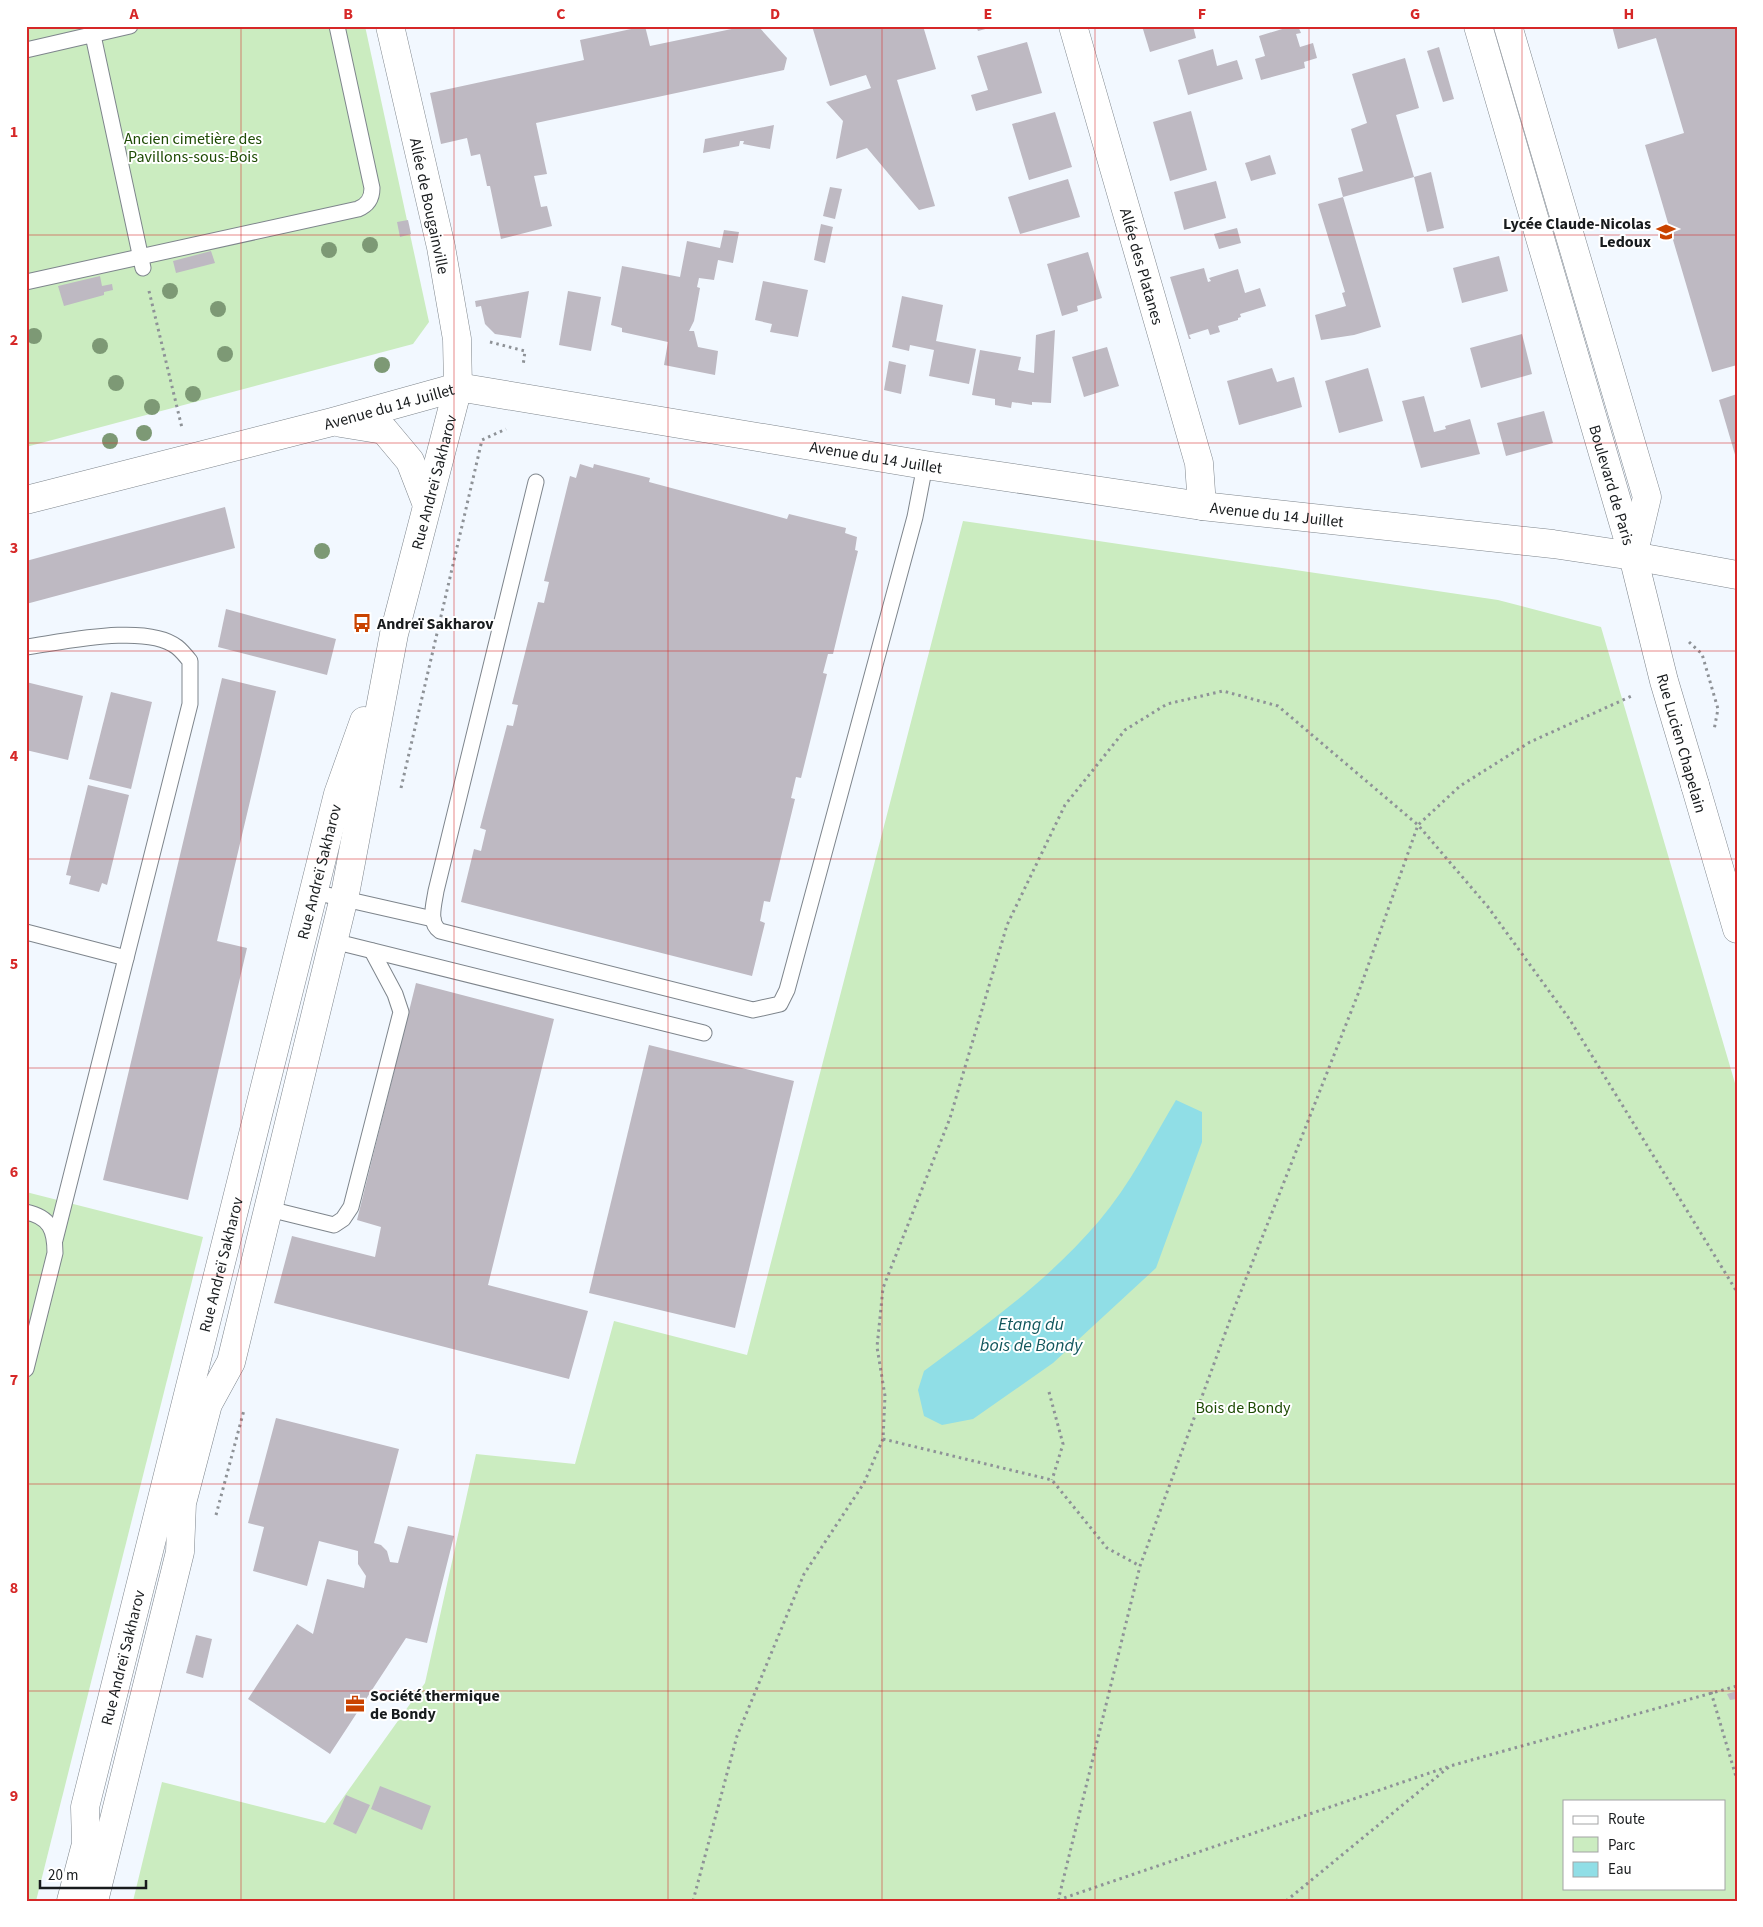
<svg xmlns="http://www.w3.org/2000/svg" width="1763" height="1927" viewBox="0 0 1763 1927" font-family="'Source Sans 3',sans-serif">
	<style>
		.green { fill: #cbecc0; fill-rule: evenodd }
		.water { fill: #90dee6 }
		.building { fill: #beb9c2 }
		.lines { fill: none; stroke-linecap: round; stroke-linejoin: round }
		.lane-casing { stroke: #7e858c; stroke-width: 17 }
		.street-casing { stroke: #7e858c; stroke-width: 29 }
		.secondary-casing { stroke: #7e858c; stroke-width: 29 }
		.path { stroke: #8e9297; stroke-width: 3; stroke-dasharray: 2.5 4; stroke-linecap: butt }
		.lane { stroke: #fff; stroke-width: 15 }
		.street { stroke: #fff; stroke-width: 28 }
		.secondary { stroke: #fff; stroke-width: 28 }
		.tree { fill: #7d9975 }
		.grid { fill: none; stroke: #d62828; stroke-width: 1; stroke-opacity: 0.55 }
		.labels { text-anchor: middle; stroke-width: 4; stroke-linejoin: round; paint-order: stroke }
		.park-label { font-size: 16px; fill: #1e4b04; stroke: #fff }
		.street-label { font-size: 16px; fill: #181b1d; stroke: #fff }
		.poi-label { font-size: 16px; font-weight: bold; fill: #181b1d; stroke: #fff; text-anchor: start }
		.water-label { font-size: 18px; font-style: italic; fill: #11565c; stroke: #fff }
		.neatline { fill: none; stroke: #d62828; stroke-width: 2 }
		.grid-label { font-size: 16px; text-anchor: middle; font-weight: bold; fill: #d62828 }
	</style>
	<rect width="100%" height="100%" fill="#f2f8ff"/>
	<!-- green -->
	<g class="green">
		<path d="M 26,26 L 365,26 L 429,322 L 413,344 L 26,447 Z"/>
		<path d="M 963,521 L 1498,600 L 1601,627 L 1737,1090 L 1737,1901 L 133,1901 L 162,1782 L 325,1823 L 425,1683 L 476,1454 L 575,1464 L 614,1321 L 747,1355 ZM 1564,1801 L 1724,1801 L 1724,1888 L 1564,1888 Z"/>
		<path d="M 26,1192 L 203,1237 L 36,1901 L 26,1901 Z"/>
	</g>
	<!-- water -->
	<path class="water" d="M 1176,1100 L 1202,1112 L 1202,1142 L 1156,1268 L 1053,1363 L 973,1419 L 942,1425 L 924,1416 L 918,1390 L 924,1371 C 985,1326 1049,1280 1099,1221 C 1130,1185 1152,1140 1176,1100 Z"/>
	<!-- building -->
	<g class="building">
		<path d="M 645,26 L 650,46 L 746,26 L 758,26 L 787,58 L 784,70 L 536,123 L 547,174 L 534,176 L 541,207 L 547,206 L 552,226 L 501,239 L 490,186 L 487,186 L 480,154 L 471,156 L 467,138 L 441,144 L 430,93 L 584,60 L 580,40 Z"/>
		<path d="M 812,26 L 923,26 L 936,69 L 897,80 L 935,206 L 919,210 L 867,148 L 836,159 L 843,121 L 826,102 L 871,88 L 866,75 L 830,86 Z"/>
		<path d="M 976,26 L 993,26 L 993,27 L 978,31 Z"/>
		<path d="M 1142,26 L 1193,26 L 1196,38 L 1150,52 Z"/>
		<path d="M 1292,26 L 1298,26 L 1301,33 L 1296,34 L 1300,47 L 1313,43 L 1317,58 L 1304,62 L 1305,68 L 1261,80 L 1255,59 L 1265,56 L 1259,36 Z"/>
		<path d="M 1612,26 L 1737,26 L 1737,365 L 1712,372 L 1645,145 L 1684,133 L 1656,38 L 1618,49 Z"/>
		<path d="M 1027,42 L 1042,93 L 976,111 L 971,95 L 988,90 L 977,56 Z"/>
		<path d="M 1439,47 L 1454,99 L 1443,102 L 1427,51 Z"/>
		<path d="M 1213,49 L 1217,66 L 1237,60 L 1243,79 L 1188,95 L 1178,60 Z"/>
		<path d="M 1405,58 L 1419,108 L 1396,115 L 1414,177 L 1343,197 L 1338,178 L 1363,171 L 1351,129 L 1367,123 L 1352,74 Z"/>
		<path d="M 1191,111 L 1207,170 L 1170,181 L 1153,122 Z"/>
		<path d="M 1055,112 L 1072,167 L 1029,180 L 1012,124 Z"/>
		<path d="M 774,125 L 770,149 L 743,144 L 744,141 L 740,141 L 739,146 L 703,153 L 705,139 Z"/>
		<path d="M 1270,155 L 1276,174 L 1251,181 L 1245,163 Z"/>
		<path d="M 1431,172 L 1444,228 L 1427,232 L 1414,177 Z"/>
		<path d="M 1068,179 L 1080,217 L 1020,234 L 1008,197 Z"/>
		<path d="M 1216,181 L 1226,218 L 1184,230 L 1174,192 Z"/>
		<path d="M 830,187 L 842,189 L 835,219 L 823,216 Z"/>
		<path d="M 1343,197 L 1381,327 L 1354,335 L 1321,340 L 1315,315 L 1346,306 L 1342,293 L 1345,292 L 1318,204 Z"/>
		<path d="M 408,220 L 411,234 L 400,237 L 397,222 Z"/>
		<path d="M 821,224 L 833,227 L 825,263 L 814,260 Z"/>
		<path d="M 1237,228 L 1241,243 L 1219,249 L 1214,234 Z"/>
		<path d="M 724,230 L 739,232 L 733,263 L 718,260 L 714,280 L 699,278 L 697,287 L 700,288 L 694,321 L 689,331 L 694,331 L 698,347 L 718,351 L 715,375 L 664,365 L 668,342 L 622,332 L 622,328 L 611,325 L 622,266 L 680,277 L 687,241 L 720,248 Z"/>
		<path d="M 211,251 L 215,263 L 176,273 L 173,261 Z"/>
		<path d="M 1088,252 L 1102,298 L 1077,306 L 1078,311 L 1062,316 L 1047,264 Z"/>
		<path d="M 1499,256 L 1508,291 L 1462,303 L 1453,268 Z"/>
		<path d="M 1204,268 L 1208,282 L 1211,281 L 1209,278 L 1238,269 L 1245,293 L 1260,288 L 1266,306 L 1240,314 L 1241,317 L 1238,318 L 1238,320 L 1218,326 L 1220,332 L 1210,335 L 1208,329 L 1189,335 L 1191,339 L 1189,339 L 1170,277 Z"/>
		<path d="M 100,276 L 102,286 L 112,284 L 113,290 L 104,292 L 104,295 L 64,306 L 58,286 Z"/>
		<path d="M 763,281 L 808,290 L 798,337 L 770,332 L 772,324 L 755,320 Z"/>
		<path d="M 529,291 L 521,338 L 495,334 L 485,324 L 481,306 L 476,307 L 475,301 Z"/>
		<path d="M 568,291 L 601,297 L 591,351 L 559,345 Z"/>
		<path d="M 902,296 L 943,305 L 936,341 L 976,349 L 969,384 L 929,376 L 934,350 L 910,345 L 909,351 L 892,347 Z"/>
		<path d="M 1055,330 L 1051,403 L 1032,402 L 1032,405 L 1012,402 L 1011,408 L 995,405 L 995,399 L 972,395 L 980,350 L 1021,357 L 1018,370 L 1034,373 L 1036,335 Z"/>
		<path d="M 1522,334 L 1532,374 L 1481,388 L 1470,348 Z"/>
		<path d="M 1107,347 L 1119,386 L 1084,397 L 1072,357 Z"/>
		<path d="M 889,361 L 906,365 L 901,394 L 884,390 Z"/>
		<path d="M 1272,368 L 1277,382 L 1294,377 L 1302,407 L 1239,425 L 1227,381 Z"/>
		<path d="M 1368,368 L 1383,421 L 1339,433 L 1325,381 Z"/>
		<path d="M 1737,394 L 1737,458 L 1736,458 L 1719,400 Z"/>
		<path d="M 1424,396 L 1434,432 L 1446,429 L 1445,426 L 1470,419 L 1480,454 L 1421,468 L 1402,401 Z"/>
		<path d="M 1544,411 L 1553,443 L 1506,456 L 1497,423 Z"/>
		<path d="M 580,464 L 593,468 L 594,464 L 650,478 L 649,482 L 787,519 L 789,514 L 846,528 L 845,533 L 857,537 L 855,550 L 858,551 L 833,654 L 828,654 L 823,673 L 827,674 L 801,778 L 796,777 L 791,798 L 795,799 L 770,902 L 764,901 L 760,921 L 765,923 L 752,976 L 461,902 L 474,849 L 481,851 L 486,830 L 480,828 L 507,725 L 513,726 L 518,705 L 512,704 L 538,602 L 544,603 L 549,582 L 544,581 L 570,476 L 576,478 Z"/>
		<path d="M 225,507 L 235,548 L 26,604 L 26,561 Z"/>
		<path d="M 226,609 L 336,639 L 327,675 L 218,647 Z"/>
		<path d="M 222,678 L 276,691 L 217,941 L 247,948 L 188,1200 L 103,1180 Z"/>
		<path d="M 26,682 L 83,696 L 68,760 L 26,750 Z"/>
		<path d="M 111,692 L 152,702 L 131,789 L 89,779 Z"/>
		<path d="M 88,785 L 129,795 L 107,885 L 102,883 L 99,892 L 69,884 L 71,876 L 66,875 Z"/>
		<path d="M 416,983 L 554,1019 L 488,1285 L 588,1311 L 569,1379 L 274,1303 L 292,1236 L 375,1257 L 381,1227 L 357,1220 Z"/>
		<path d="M 649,1045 L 794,1081 L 735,1328 L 589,1293 Z"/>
		<path d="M 276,1418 L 399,1449 L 374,1543 L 381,1545 L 387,1551 L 390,1562 L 398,1563 L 408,1526 L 454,1536 L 427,1643 L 406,1638 L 330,1754 L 248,1699 L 297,1624 L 313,1634 L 327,1579 L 364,1588 L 366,1576 L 358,1564 L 358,1551 L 319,1541 L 307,1586 L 253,1571 L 264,1527 L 248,1523 Z"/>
		<path d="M 196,1635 L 212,1639 L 203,1678 L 186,1673 Z"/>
		<path d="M 1737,1691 L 1737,1699 L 1730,1700 L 1727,1694 Z"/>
		<path d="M 380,1786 L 431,1806 L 422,1830 L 371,1809 Z"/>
		<path d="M 346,1795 L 370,1805 L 356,1834 L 333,1824 Z"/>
	</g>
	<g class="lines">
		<!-- lane casing -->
		<g class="lane-casing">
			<g id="lane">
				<path d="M 91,26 L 143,268"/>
				<path d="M 26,50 L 130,26"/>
				<path d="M 26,282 L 358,209 C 368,205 372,198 372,188 L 337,26"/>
				<path d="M 536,482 L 436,891 C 434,904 428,923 440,931 L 753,1010 L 780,1004 L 787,990 L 915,517 L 925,465"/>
				<path d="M 26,647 C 63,642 147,623 177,647 C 182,651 186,656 190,661 L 190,704 L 55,1240"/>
				<path d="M 314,892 L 433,919"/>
				<path d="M 26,932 L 126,958"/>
				<path d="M 333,941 L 704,1033"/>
				<path d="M 269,1209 L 334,1225 L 343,1219 L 351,1207 L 401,1012 L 395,994 L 372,951"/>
				<path d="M 26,1212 C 50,1217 55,1230 55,1253 L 26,1369"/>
			</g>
		</g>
		<!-- street casing -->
		<g class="street-casing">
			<g id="street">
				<path id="s1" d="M 1073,26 L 1199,463 L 1202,506"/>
				<path d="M 341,423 L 384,430 L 410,461 L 427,505"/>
				<path id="s2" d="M 26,500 L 332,422 L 458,387 L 457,339 L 441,247 L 390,26"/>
				<path d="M 1633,556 L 1664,681 L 1695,785"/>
			</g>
		</g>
		<!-- secondary casing -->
		<g class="secondary-casing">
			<g id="secondary">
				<path id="s3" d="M 1478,26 L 1633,556"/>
				<path d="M 1508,26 L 1647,497 L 1633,556"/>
				<path d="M 1695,785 L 1737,929"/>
				<path id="s4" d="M 71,1901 L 86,1844 L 85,1807 L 338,794 L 364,721"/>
				<path id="s5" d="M 94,1901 L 180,1552 L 182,1503 L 208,1404 L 231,1362 L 346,889 L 394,634 L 458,387 L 925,465 L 1202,506 L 1553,544 L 1633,556 L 1737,575"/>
			</g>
		</g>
		<!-- path -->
		<g class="path">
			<path d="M 149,291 L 182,428"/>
			<path d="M 490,342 L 525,351 L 523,366"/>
			<path d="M 1689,642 L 1702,654 L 1718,709 L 1714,730"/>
			<path d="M 401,788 L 482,440 L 506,429"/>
			<path d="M 1049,1392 L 1063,1444 L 1052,1480"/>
			<path d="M 883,1439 L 1052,1480 L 1107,1548 L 1140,1566"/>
			<path d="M 216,1515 L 244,1410"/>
			<path d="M 1711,1692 L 1737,1780"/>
			<path d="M 1058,1900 L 1447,1767"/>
			<path d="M 693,1901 L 737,1736 L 804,1574 L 864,1483 L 883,1439 L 885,1396 L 877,1347 L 883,1288 L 950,1118 L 1007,925 L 1065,805 L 1125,730 L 1167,704 L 1223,691 L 1278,706 L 1418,825 L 1488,907 L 1570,1020 L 1737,1292"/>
			<path d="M 1058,1901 L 1140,1566 L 1234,1309 L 1358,994 L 1418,825 L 1460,786 L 1530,742 L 1634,695"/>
			<path d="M 1286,1901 L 1450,1766 L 1737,1686"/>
		</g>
		<!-- lane -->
		<use href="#lane" class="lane"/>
		<!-- street -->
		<use href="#street" class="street"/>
		<!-- secondary -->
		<use href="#secondary" class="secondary"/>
	</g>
	<!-- trees -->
	<g class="tree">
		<circle cx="370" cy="245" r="8"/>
		<circle cx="329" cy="250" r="8"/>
		<circle cx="170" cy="291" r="8"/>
		<circle cx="218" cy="309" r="8"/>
		<circle cx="34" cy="336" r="8"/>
		<circle cx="100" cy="346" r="8"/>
		<circle cx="225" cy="354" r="8"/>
		<circle cx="382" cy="365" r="8"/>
		<circle cx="116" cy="383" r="8"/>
		<circle cx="193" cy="394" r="8"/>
		<circle cx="152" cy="407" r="8"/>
		<circle cx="144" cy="433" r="8"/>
		<circle cx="110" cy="441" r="8"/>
		<circle cx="322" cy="551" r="8"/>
	</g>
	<!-- grid -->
	<path class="grid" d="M 241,26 L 241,1901M 454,26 L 454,1901M 668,26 L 668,1901M 882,26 L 882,1901M 1095,26 L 1095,1901M 1309,26 L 1309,1901M 1522,26 L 1522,1901M 26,235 L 1737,235M 26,443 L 1737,443M 26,651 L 1737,651M 26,859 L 1737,859M 26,1068 L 1737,1068M 26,1275 L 1737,1275M 26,1484 L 1737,1484M 26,1691 L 1737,1691"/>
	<!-- icons -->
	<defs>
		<g id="school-bare" transform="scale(1.5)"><path d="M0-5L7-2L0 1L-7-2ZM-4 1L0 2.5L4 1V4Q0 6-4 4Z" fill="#c94300" stroke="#fff" stroke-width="2.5" paint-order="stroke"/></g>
		<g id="bus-bare" transform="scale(1.5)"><path d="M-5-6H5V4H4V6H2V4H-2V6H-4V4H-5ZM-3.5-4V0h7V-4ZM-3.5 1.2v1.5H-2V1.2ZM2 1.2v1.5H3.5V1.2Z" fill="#c94300" stroke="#fff" stroke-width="2.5" paint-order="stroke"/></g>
		<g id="office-bare" transform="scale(1.5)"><path d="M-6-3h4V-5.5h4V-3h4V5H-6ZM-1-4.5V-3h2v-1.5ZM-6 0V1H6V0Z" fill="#c94300" stroke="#fff" stroke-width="2.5" paint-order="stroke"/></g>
	</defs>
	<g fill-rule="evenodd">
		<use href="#school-bare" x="1666" y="232"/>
		<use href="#bus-bare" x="362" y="623"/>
		<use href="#office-bare" x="355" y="1704"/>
	</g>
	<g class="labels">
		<!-- park labels -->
		<g class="park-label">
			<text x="193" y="144">Ancien cimetière des<tspan x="193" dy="18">Pavillons-sous-Bois</tspan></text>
			<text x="1243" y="1413">Bois de Bondy</text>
		</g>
		<!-- street labels -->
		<g class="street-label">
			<text transform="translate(430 206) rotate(78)" y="6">Allée de Bougainville</text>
			<text dy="6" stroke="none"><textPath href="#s1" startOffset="250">Allée des Platanes</textPath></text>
			<text dy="6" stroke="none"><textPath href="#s2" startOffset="375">Avenue du 14 Juillet</textPath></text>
			<text dy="6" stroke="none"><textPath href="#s5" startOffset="1984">Avenue du 14 Juillet</textPath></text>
			<text dy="6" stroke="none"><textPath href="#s5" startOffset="1462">Rue Andreï Sakharov</textPath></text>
			<text dy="6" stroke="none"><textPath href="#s3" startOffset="478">Boulevard de Paris</textPath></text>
			<text dy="6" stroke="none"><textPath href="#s5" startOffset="2389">Avenue du 14 Juillet</textPath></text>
			<text transform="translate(1682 743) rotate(74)" y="6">Rue Lucien Chapelain</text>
			<text dy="6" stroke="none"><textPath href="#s4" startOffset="1060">Rue Andreï Sakharov</textPath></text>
			<text dy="6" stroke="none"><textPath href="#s4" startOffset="655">Rue Andreï Sakharov</textPath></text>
			<text dy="6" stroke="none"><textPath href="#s4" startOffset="250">Rue Andreï Sakharov</textPath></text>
		</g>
		<!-- poi labels -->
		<g class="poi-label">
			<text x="1651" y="229" text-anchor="end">Lycée Claude-Nicolas<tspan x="1651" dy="18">Ledoux</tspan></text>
			<text x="377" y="629">Andreï Sakharov</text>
			<text x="370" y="1701">Société thermique<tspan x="370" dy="18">de Bondy</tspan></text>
		</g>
		<!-- water labels -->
		<g class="water-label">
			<text x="1031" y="1330">Etang du<tspan x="1031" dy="21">bois de Bondy</tspan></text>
		</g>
	</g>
	<!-- border -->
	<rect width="1763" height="1927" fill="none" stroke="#ffffff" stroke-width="55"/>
	<!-- legend -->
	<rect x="1563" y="1800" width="162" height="90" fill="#ffffff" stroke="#a3a4a5"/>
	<rect x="1573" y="1816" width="25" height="8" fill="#ffffff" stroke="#a3a4a5"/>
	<text x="1608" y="1824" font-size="15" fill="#181b1d">Route</text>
	<rect x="1573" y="1837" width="25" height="15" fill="#cbecc0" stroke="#a3a4a5"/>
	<text x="1608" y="1850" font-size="15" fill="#181b1d">Parc</text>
	<rect x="1573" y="1862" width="25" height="15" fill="#90dee6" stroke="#a3a4a5"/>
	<text x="1608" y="1874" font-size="15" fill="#181b1d">Eau</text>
	<!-- scale -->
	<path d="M40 1880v8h106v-8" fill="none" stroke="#181b1d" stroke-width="2.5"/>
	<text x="48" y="1880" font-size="15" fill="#181b1d" stroke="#ffffff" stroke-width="4" paint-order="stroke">20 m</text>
	<rect x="28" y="28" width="1708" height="1872" class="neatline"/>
	<g class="grid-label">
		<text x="134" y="19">A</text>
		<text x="348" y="19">B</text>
		<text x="561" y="19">C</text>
		<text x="775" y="19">D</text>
		<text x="988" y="19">E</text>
		<text x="1202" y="19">F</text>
		<text x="1415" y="19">G</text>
		<text x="1629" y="19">H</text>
		<text x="14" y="137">1</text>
		<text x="14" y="345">2</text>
		<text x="14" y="553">3</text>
		<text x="14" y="761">4</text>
		<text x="14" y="969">5</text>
		<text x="14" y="1177">6</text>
		<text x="14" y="1385">7</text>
		<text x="14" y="1593">8</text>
		<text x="14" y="1801">9</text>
	</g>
</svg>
